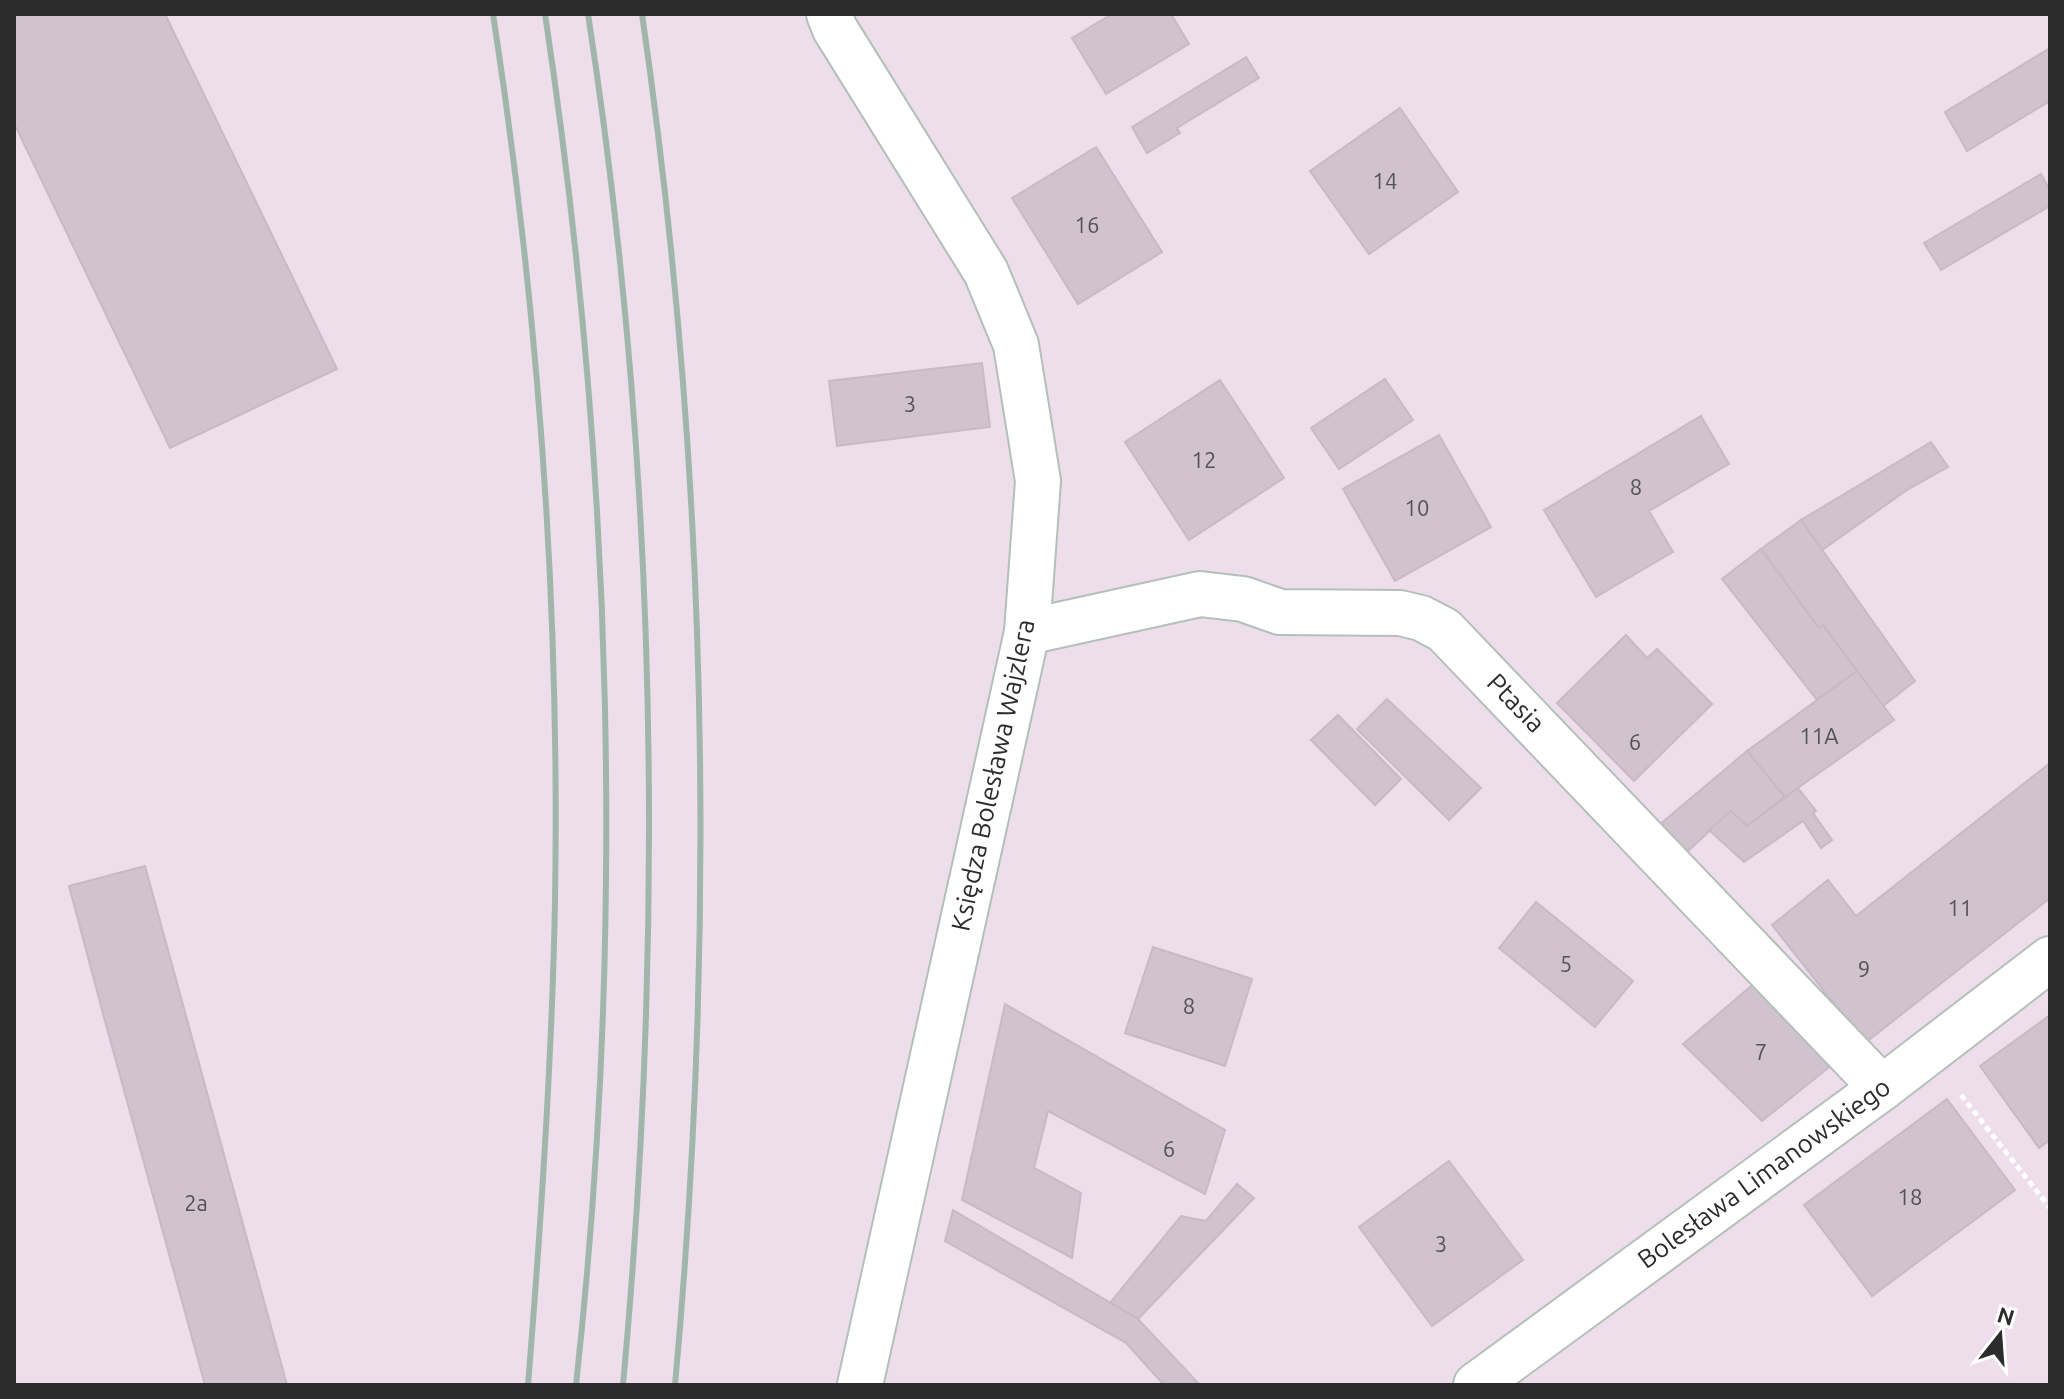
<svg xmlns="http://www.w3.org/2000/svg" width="2064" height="1399" viewBox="0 0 2064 1399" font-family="Ubuntu,sans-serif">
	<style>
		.building { fill: #d0c3ce; stroke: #c9b8c6; stroke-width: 2 }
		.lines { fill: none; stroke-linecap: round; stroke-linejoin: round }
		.street-casing { stroke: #b2c0b7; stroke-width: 48 }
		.path { stroke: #fff; stroke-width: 5; stroke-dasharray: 6 4; stroke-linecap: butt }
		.street { stroke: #fff; stroke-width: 44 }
		.rail { stroke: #a1b6aa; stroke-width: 6 }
		.labels { text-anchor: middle; stroke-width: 7; stroke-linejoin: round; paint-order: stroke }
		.number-label { font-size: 22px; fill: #555254 }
		.street-label { font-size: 26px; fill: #2c2c2c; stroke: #fff }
	</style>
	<rect width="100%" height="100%" fill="#eedeec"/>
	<!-- building -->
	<g class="building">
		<path d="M 14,14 L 165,14 L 337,369 L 170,448 L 14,123 Z"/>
		<path d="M 1112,14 L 1171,14 L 1189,44 L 1106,94 L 1072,38 Z"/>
		<path d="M 2050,48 L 2050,101 L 1967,151 L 1945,112 Z"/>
		<path d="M 1246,57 L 1259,78 L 1177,128 L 1180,133 L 1147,153 L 1132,127 Z"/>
		<path d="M 1400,108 L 1458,192 L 1369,254 L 1310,171 Z"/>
		<path d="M 1096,147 L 1162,252 L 1078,304 L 1012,198 Z"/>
		<path d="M 2041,174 L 2050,190 L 2050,206 L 1941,270 L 1924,243 Z"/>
		<path d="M 982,363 L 990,427 L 837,446 L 829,381 Z"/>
		<path d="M 1385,379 L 1413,420 L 1339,469 L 1311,428 Z"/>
		<path d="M 1220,380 L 1284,478 L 1189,540 L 1125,442 Z"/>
		<path d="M 1701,416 L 1729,464 L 1649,511 L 1673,552 L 1596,597 L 1544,510 Z"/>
		<path d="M 1439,435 L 1491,527 L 1395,581 L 1343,489 Z"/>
		<path d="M 1931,442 L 1948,467 L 1907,490 L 1822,550 L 1801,520 Z"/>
		<path d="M 1801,520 L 1915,681 L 1883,706 L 1823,625 L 1819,628 L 1761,549 Z"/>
		<path d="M 1761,549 L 1819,628 L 1823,625 L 1857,671 L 1817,700 L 1722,579 Z"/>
		<path d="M 1626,635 L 1647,658 L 1657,649 L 1712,704 L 1634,781 L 1557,703 Z"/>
		<path d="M 1857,671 L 1894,720 L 1785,797 L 1747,751 Z"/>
		<path d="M 1387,699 L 1481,788 L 1449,820 L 1357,729 Z"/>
		<path d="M 1338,715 L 1401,779 L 1375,805 L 1311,740 Z"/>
		<path d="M 1747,751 L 1785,797 L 1747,826 L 1731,811 L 1687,852 L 1659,825 Z"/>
		<path d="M 2050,763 L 2050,898 L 1865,1043 L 1772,925 L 1828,880 L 1856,916 Z"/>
		<path d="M 1798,788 L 1816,811 L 1813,813 L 1832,840 L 1821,848 L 1803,821 L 1744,862 L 1709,830 L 1731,811 L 1747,826 Z"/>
		<path d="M 145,866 L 287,1385 L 205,1385 L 105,1021 L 69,886 Z"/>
		<path d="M 1536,902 L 1633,981 L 1595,1027 L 1499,948 Z"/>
		<path d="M 1153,947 L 1252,979 L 1225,1066 L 1125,1033 Z"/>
		<path d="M 1763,976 L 1838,1060 L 1762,1121 L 1683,1044 Z"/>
		<path d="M 1005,1004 L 1225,1130 L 1205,1194 L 1048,1111 L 1034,1168 L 1081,1193 L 1072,1258 L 962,1200 Z"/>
		<path d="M 2050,1015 L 2050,1140 L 2039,1148 L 1980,1066 Z"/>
		<path d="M 1947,1099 L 2015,1190 L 1872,1296 L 1804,1205 Z"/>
		<path d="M 1449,1161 L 1523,1260 L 1432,1326 L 1359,1227 Z"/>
		<path d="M 1237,1184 L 1254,1198 L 1138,1319 L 1110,1303 L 1181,1216 L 1206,1221 Z"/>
		<path d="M 953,1210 L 1138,1319 L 1200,1385 L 1164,1385 L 1126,1343 L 945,1241 Z"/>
	</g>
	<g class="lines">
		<!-- street casing -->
		<g class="street-casing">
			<g id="street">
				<path d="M 829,14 L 835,29 L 986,272 L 1016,345 L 1038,481 L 1027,632 L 860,1385"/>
				<path d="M 1027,632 L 1200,594 L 1243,599 L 1280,612 L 1400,613 L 1421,618 L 1444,630 L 1882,1088"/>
				<path d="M 1476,1385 L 1882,1088 L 2050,959"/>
			</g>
		</g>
		<!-- path -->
		<path class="path" d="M 1961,1095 L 2050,1208"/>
		<!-- street -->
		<use href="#street" class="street"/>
		<!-- rail -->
		<g class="rail">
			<path d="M 493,14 C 538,307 560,606 555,902 C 552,1063 541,1224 528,1385"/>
			<path d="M 545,14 C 613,466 626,930 576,1385"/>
			<path d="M 588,14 C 658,468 665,928 623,1385"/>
			<path d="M 642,14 C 708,470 717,926 675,1385"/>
		</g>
	</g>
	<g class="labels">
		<!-- number labels -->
		<g class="number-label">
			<text x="1385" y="189">14</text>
			<text x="1087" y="233">16</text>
			<text x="910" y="412">3</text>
			<text x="1204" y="468">12</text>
			<text x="1636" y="495">8</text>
			<text x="1417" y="516">10</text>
			<text x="1819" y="744">11A</text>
			<text x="1635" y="750">6</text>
			<text x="1960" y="916">11</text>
			<text x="1566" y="972">5</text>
			<text x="1864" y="977">9</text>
			<text x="1189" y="1014">8</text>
			<text x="1761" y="1060">7</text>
			<text x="1169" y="1157">6</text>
			<text x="1910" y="1205">18</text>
			<text x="196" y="1211">2a</text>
			<text x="1441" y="1252">3</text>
		</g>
		<!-- street labels -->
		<g class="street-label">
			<text transform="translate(1516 703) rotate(46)" y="9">Ptasia</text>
			<text transform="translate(993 775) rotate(-78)" y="9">Księdza Bolesława Wajzlera</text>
			<text transform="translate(1764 1173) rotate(-36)" y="9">Bolesława Limanowskiego</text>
		</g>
	</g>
	<!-- border -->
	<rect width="2064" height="1399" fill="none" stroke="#2c2c2c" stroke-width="32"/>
	<!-- north arrow -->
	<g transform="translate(2000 1335) rotate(17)" stroke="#ffffff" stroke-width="6" paint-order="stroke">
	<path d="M0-6L14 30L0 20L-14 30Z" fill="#2c2c2c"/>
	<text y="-12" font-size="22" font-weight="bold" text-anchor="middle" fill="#2c2c2c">N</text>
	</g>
</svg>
